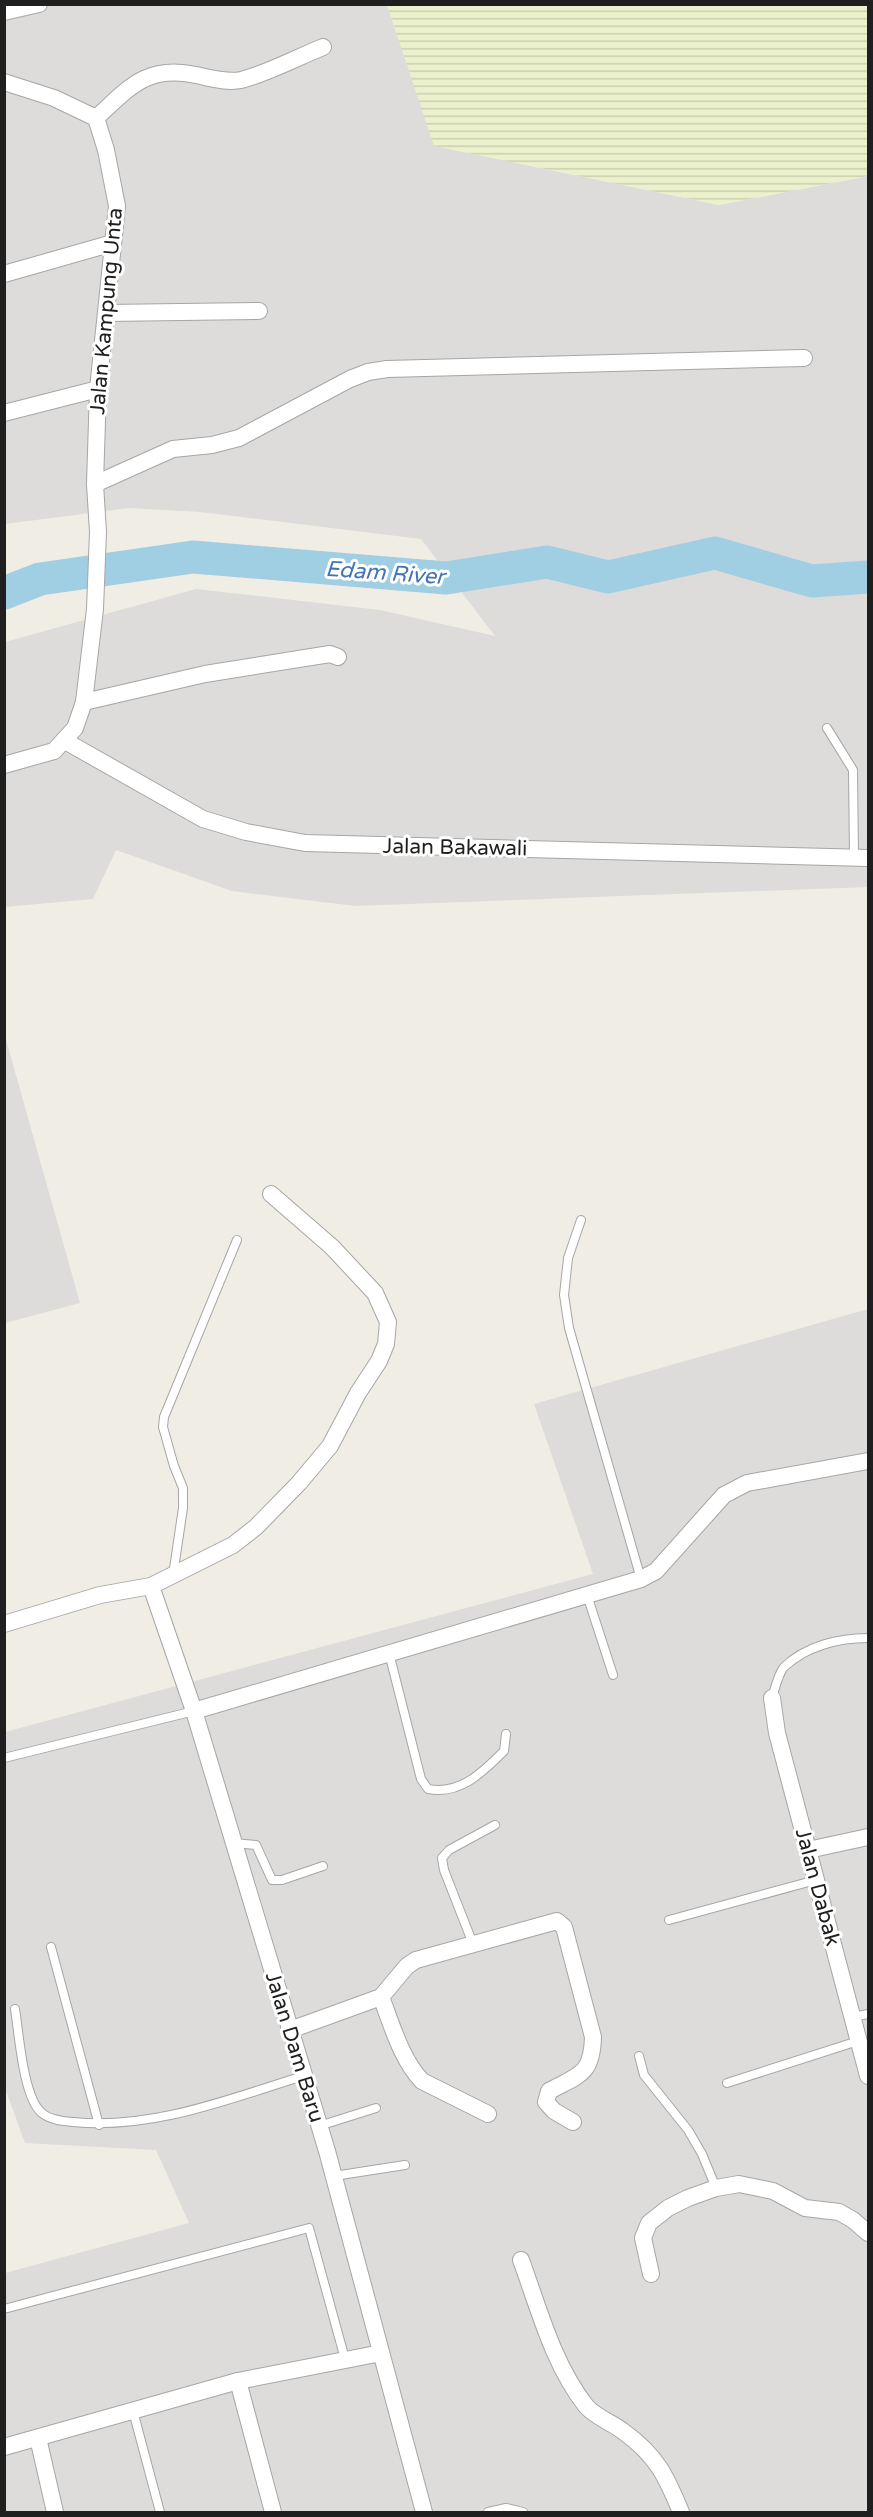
<svg xmlns="http://www.w3.org/2000/svg" width="873" height="2517" viewBox="0 0 873 2517" font-family="'Varela Round',sans-serif">
	<style>
		.residential { fill: #dddcdb }
		.farmland { fill: url(#farmland-rules) }
		.lines { fill: none; stroke-linecap: round; stroke-linejoin: round }
		.river { stroke: #a0cee2; stroke-width: 33 }
		.lane-casing { stroke: #a6a6a6; stroke-width: 10 }
		.street-casing { stroke: #a6a6a6; stroke-width: 18 }
		.lane { stroke: #fff; stroke-width: 8 }
		.street { stroke: #fff; stroke-width: 16 }
		.labels { text-anchor: middle; stroke-width: 6; stroke-linejoin: round; paint-order: stroke }
		.street-label { font-size: 21px; fill: #1f1f1f; stroke: #fff }
		.water-label { font-size: 22px; font-style: italic; fill: #4274b8; stroke: #fff }
	</style>
	<defs>
		<pattern id="farmland-rules" width="6" height="5" patternUnits="userSpaceOnUse" patternTransform="scale(1.5)"><rect width="6" height="5" fill="#ecf1cd"/><path d="M0 2.5h6" fill="none" stroke="#caceb0"/></pattern>
	</defs>
	<rect width="100%" height="100%" fill="#f0ede4"/>
	<!-- residential -->
	<g class="residential">
		<path d="M 5,5 L 387,5 L 435,146 L 719,205 L 868,176 L 868,887 L 355,906 L 232,891 L 116,850 L 93,899 L 5,907 L 5,642 L 196,589 L 380,610 L 495,636 L 421,539 L 200,512 L 129,508 L 5,524 Z"/>
		<path d="M 5,1036 L 80,1303 L 5,1323 L 4,1323 Z"/>
		<path d="M 868,1309 L 868,2512 L 5,2512 L 5,2273 L 189,2223 L 156,2150 L 25,2143 L 5,2088 L 5,1732 L 593,1574 L 534,1404 Z"/>
	</g>
	<!-- farmland -->
	<path class="farmland" d="M 387,5 L 868,5 L 868,176 L 719,205 L 434,146 Z"/>
	<g class="lines">
		<!-- river -->
		<path class="river" d="M 4,593 L 40,579 L 193,557 L 446,578 L 547,562 L 608,577 L 715,553 L 812,581 L 868,577"/>
		<!-- lane casing -->
		<g class="lane-casing">
			<g id="lane">
				<path d="M 827,728 L 853,770 L 854,858"/>
				<path d="M 581,1220 L 568,1258 L 564,1295 L 569,1328 L 641,1579"/>
				<path d="M 173,1575 L 183,1508 L 183,1488 L 174,1466 L 163,1427 L 164,1417 L 237,1240"/>
				<path d="M 587,1595 L 613,1675"/>
				<path d="M 389,1653 L 421,1779 L 428,1789 C 460,1795 482,1773 504,1751 L 506,1734"/>
				<path d="M 772,1698 C 775,1689 778,1674 784,1667 C 806,1646 839,1638 868,1638"/>
				<path d="M 4,1758 L 194,1711"/>
				<path d="M 234,1843 L 256,1845 L 272,1880 L 282,1880 L 323,1866"/>
				<path d="M 669,1920 L 816,1880"/>
				<path d="M 473,1944 L 444,1870 L 442,1858 L 449,1850 L 495,1825"/>
				<path d="M 51,1947 L 99,2125"/>
				<path d="M 15,2009 C 19,2033 23,2098 42,2113 C 50,2120 63,2121 73,2122 C 152,2130 229,2099 303,2076"/>
				<path d="M 853,2017 L 868,2014"/>
				<path d="M 639,2056 L 644,2075 L 688,2130 L 702,2154 L 716,2188"/>
				<path d="M 727,2083 L 858,2041"/>
				<path d="M 319,2126 L 376,2108"/>
				<path d="M 334,2176 L 405,2165"/>
				<path d="M 4,2309 L 309,2228 L 345,2359"/>
				<path d="M 133,2411 L 160,2512"/>
				<path d="M 488,2512 L 506,2508 L 523,2512"/>
			</g>
		</g>
		<!-- street casing -->
		<g class="street-casing">
			<g id="street">
				<path d="M 4,12 L 39,4"/>
				<path d="M 4,82 L 54,98 L 96,118 L 106,150 L 117,206 L 98,389 L 95,484 L 98,532 L 95,609 L 84,702 L 75,728 L 54,751 L 4,765"/>
				<path d="M 96,118 C 129,88 147,64 196,75 C 210,78 227,83 241,80 C 266,74 298,57 323,47"/>
				<path d="M 4,274 L 113,243"/>
				<path d="M 106,313 L 259,311"/>
				<path d="M 4,413 L 98,389"/>
				<path d="M 95,484 L 173,449 L 212,445 L 239,438 L 350,379 L 368,372 L 387,369 L 804,358"/>
				<path d="M 84,702 L 205,674 L 330,654 L 338,657"/>
				<path d="M 65,741 L 203,819 L 246,832 L 305,843 L 868,858"/>
				<path d="M 151,1586 L 194,1711 L 327,2151 L 424,2512"/>
				<path d="M 4,1624 L 100,1595 L 151,1586 L 233,1545 L 256,1527 L 299,1483 L 330,1446 L 358,1393 L 379,1361 L 386,1344 L 388,1322 L 375,1293 L 332,1247 L 271,1194"/>
				<path d="M 772,1698 L 777,1733 L 868,2076"/>
				<path d="M 194,1711 L 641,1579 L 656,1571 L 724,1495 L 747,1483 L 868,1461"/>
				<path d="M 808,1850 L 868,1837"/>
				<path d="M 381,1997 C 392,2025 401,2059 422,2081 L 488,2114"/>
				<path d="M 290,2030 L 381,1997 L 407,1966 L 416,1960 L 557,1921 L 564,1927 L 593,2037 C 592,2075 579,2075 549,2091 L 546,2102 L 554,2111 L 573,2122"/>
				<path d="M 521,2260 C 539,2309 553,2364 586,2406 C 595,2417 613,2423 624,2432 C 657,2456 666,2476 681,2512"/>
				<path d="M 651,2274 L 643,2238 L 649,2223 L 668,2208 L 688,2198 L 716,2188 L 739,2184 L 773,2191 L 805,2208 L 839,2212 L 853,2220 L 868,2233"/>
				<path d="M 238,2381 L 273,2512"/>
				<path d="M 38,2438 L 55,2512"/>
				<path d="M 4,2447 L 238,2381 L 381,2353"/>
			</g>
		</g>
		<!-- lane -->
		<use href="#lane" class="lane"/>
		<!-- street -->
		<use href="#street" class="street"/>
	</g>
	<g class="labels">
		<!-- street labels -->
		<g class="street-label">
			<text transform="translate(106 311) rotate(-85)" y="7">Jalan Kampung Unta</text>
			<text transform="translate(455 847) rotate(1)" y="7">Jalan Bakawali</text>
			<text transform="translate(818 1887) rotate(75)" y="7">Jalan Dabak</text>
			<text transform="translate(295 2047) rotate(73)" y="7">Jalan Dam Baru</text>
		</g>
		<!-- water labels -->
		<g class="water-label">
			<text transform="translate(385 572) rotate(4)" y="8">Edam River</text>
		</g>
	</g>
	<!-- border -->
	<rect width="873" height="2517" fill="none" stroke="#1f1f1f" stroke-width="12"/>
</svg>
